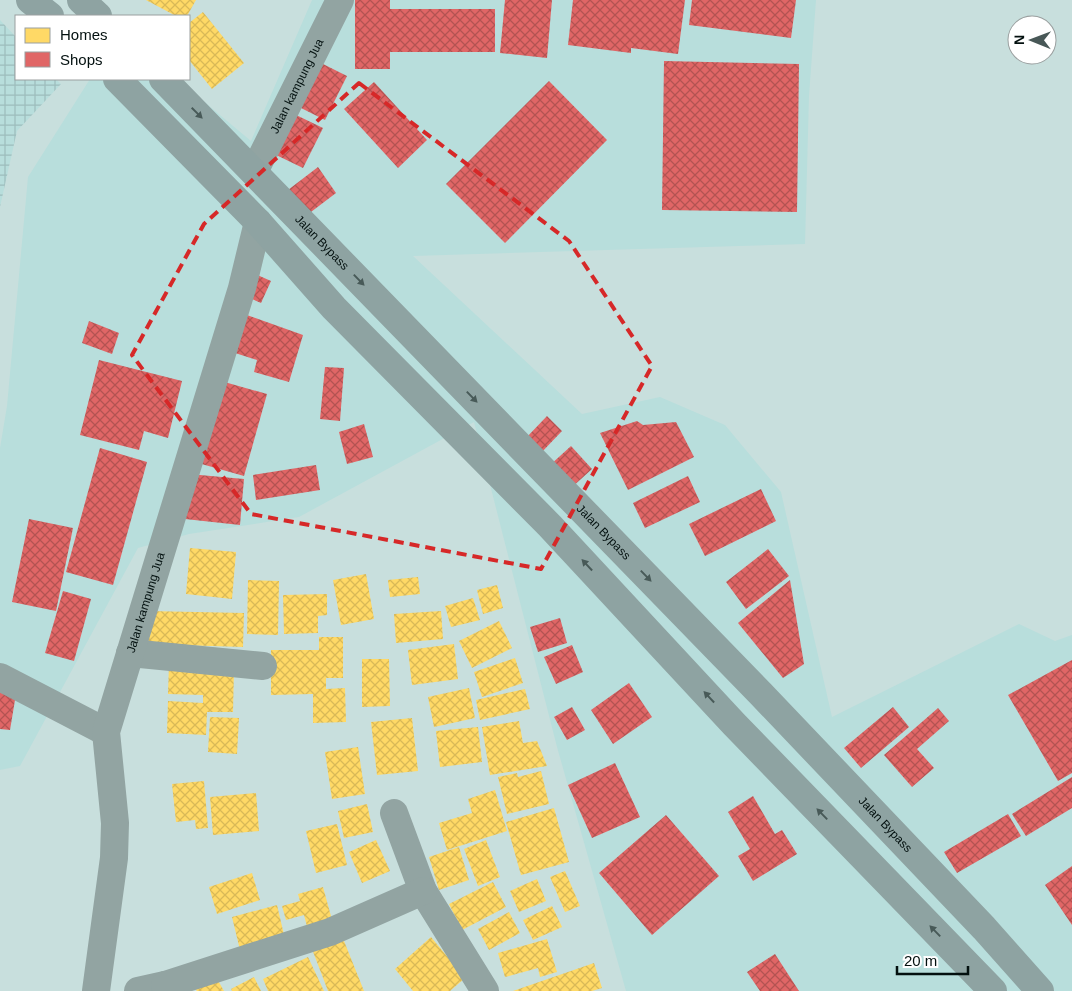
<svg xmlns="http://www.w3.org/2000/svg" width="1072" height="991" viewBox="0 0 1072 991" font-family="Arial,sans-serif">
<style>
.built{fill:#b8dedc}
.industrial{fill:url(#industrial-grid)}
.homes{fill:url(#homes-cross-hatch)}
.shops{fill:url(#shops-cross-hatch)}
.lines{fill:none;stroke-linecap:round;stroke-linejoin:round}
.minor{stroke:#92a4a2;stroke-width:28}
.tertiary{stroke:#92a4a2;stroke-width:28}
.trunk{stroke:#8ea3a2;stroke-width:28}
.oneway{fill:#485a58}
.marked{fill:none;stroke:#d62828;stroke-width:4;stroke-dasharray:10 6;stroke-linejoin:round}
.labels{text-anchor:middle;stroke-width:5;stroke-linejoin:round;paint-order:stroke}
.street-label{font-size:12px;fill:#03100f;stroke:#fff}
</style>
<defs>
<pattern id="industrial-grid" width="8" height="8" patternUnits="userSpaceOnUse" patternTransform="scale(1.25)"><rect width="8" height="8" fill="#b8dedc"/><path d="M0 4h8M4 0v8" fill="none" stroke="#9dbdbc"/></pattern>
<pattern id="homes-cross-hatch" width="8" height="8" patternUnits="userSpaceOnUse" patternTransform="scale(1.25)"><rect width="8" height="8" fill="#ffd966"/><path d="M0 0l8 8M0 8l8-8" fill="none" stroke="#d9b957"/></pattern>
<pattern id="shops-cross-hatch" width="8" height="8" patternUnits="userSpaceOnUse" patternTransform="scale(1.25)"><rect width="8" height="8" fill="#e06666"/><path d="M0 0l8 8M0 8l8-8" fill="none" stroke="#b35352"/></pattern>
</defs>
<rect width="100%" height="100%" fill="#c8dfdd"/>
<path class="built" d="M312 0H816L809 96 805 244 413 256 582 414 660 397 725 425 781 492 832 717 1019 624 1055 641 1072 635V991H626L557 747 474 422 299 517 189 534 138 548 20 766 0 770V448L7 406 28 177 90 79H177L251 141Z"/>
<path class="industrial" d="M0 20 16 37V79H56L61 84 17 131 0 207Z"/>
<path class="homes" d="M146 0H196L187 16H176Z
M203 12 244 63 212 89 189 60V23Z
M190 548 236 552 232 599 186 594Z
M366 574 374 619 341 625 333 580Z
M418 577 420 594 390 597 388 580Z
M248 580 279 581 278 635 247 634Z
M497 585 503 608 483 614 477 590Z
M327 594V615L318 616V633L284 634 283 595Z
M473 598 480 620 451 627 445 606Z
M148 611 244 613 243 647 147 644Z
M441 611 443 639 396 643 394 614Z
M499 621 512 648 472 668 459 641Z
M319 637H343V678H326V689L345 688 346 722 313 723V694L271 695V650H319Z
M454 644 458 679 412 685 408 650Z
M515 658 523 683 482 697 474 672Z
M362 659H389L390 706 362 707Z
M169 664 234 669 233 712H207L206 735 167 733 168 701 203 703V695L168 694Z
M469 688 475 718 434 727 428 697Z
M525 689 530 709 480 720 476 700Z
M210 717 239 718 237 754 208 752Z
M412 718 418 771 377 775 371 722Z
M519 721 523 743 537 741 547 766 490 775 482 727Z
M478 727 482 762 440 767 436 731Z
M358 747 365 794 332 799 325 752Z
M541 771 549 804 507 814 498 777 517 773 518 777Z
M204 781 208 828 196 829 195 820 176 822 172 784Z
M495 790 507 831 447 850 439 823 472 813 468 799Z
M256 793 259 831 213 835 210 797Z
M367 804 373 832 344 838 338 811Z
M554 808 569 862 521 875 506 822Z
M337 824 347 865 316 873 306 831Z
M376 840 390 871 362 883 349 852Z
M486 840 500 877 478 886 464 849Z
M459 847 469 880 439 890 429 857Z
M565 871 580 906 565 912 550 877Z
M252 873 260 900 217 914 209 887Z
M537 879 546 901 519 912 510 891Z
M493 882 506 907 462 930 449 904Z
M323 887 334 927 309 934 304 915 286 920 282 906 300 901 298 894Z
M277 905 285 939 240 950 232 917Z
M552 906 562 927 533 940 523 920Z
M509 912 520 933 489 950 478 929Z
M342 936 364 991H328L312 949Z
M431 937 465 978 450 991H413L395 969Z
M547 939 557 972 540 977 538 968 505 977 498 953Z
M308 957 324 991H268L263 979Z
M594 963 602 988 592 991H513Z
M216 977 224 991H197L195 989Z
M254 977 261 991H232L231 989Z"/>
<path class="shops" d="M355 0H390V9H495V52H390V69H355Z
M505 0H552L547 58 500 53Z
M573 0H685L678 54 631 48V53L568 45Z
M692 0H796L791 38 689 25Z
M664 61 799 64 797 212 662 210Z
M319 62 347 76 325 120 297 106Z
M549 81 607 140 505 243 446 184Z
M374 82 427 140 398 168 344 109Z
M292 113 323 128 303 168 272 153Z
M318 167 336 193 307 215 288 190Z
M253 273 271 281 261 303 243 295Z
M244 314 303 335 289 382 254 372 257 360 232 352Z
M89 321 119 333 112 354 82 343Z
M99 360 182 381 168 438 144 431 139 450 80 435Z
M325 367 344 368 340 421 320 419Z
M221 381 267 394 244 476 198 463Z
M547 416 562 431 540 454 525 439Z
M637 421 643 425 676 422 694 457 628 490 600 433Z
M364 424 373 457 347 464 339 432Z
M571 446 592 469 570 489 549 466Z
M100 448 147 462 113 585 66 572Z
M316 465 320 490 256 500 253 475Z
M189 474 244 479 240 525 185 519Z
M688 476 700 502 645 528 633 503Z
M761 489 776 521 705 556 689 524Z
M29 519 73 528 56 611 12 602Z
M768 549 789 576 746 609 726 582Z
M790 580 804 664 783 678 738 623Z
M63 591 91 599 74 661 45 653Z
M560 618 567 643 538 652 530 627Z
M572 645 583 672 556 684 544 657Z
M1072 660V773L1058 781 1008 695Z
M629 683 652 717 613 744 591 710Z
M0 685 17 688 10 730 0 729Z
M572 707 585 730 567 740 554 717Z
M893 707 909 727 861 768 844 748Z
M938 708 949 721 917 749 934 768 912 787 884 755Z
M615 763 640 817 592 838 568 785Z
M1072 777V808L1026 836 1012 814Z
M753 796 775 834 782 830 797 854 753 881 738 856 750 849 728 812Z
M1008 814 1021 836 957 873 944 852Z
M666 815 719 876 652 935 599 873Z
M1072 866V925L1045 885Z
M775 954 799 991H760L747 972Z"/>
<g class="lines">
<g class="minor">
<path d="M130 653 263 666"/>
<path d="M0 677 106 732"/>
<path d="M394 813 423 891 485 991"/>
<path id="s1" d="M96 991 114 858 115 823 106 732 242 288 258 222"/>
<path d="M138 991 165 985"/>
<path d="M174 991 165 985 330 932 423 891"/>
</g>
<path class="tertiary" id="s2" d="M254 172 340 0"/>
<g class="trunk">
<path d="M30 0 50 16"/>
<path d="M81 0 98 16"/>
<path d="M117 79 258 222 334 308 550 526 734 724 993 991"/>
<path id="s3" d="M163 79 761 694 984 928 1040 991"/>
</g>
</g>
<defs><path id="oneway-solid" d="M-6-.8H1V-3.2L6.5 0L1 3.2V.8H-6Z" transform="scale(1.25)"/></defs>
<g class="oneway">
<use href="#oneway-solid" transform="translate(197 113) rotate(45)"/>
<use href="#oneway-solid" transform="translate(359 280) rotate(46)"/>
<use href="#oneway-solid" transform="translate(472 397) rotate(46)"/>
<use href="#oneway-solid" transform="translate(587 565) rotate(-133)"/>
<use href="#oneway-solid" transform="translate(646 576) rotate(46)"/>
<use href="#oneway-solid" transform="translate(709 697) rotate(-133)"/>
<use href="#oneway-solid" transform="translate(822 814) rotate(-134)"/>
<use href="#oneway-solid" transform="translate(935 931) rotate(-134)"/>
</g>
<path class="marked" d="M359 83 569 241 652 366 541 569 251 514 132 355 204 224Z"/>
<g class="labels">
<g class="street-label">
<text dy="4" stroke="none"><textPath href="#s2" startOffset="96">Jalan kampung Jua</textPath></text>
<text dy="4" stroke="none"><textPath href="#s3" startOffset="228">Jalan Bypass</textPath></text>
<text dy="4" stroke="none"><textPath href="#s3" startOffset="632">Jalan Bypass</textPath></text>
<text dy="4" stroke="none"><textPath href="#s1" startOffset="396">Jalan kampung Jua</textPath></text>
<text dy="4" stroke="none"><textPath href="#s3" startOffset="1038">Jalan Bypass</textPath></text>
</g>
</g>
<rect x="15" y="15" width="175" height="65" fill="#ffffff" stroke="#9a9f9f"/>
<rect x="25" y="28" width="25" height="15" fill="#ffd966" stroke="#9a9f9f"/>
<text x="60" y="40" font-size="15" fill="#03100f">Homes</text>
<rect x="25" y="52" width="25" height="15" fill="#e06666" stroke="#9a9f9f"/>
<text x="60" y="65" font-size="15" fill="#03100f">Shops</text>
<g transform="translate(1032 40) rotate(271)"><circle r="24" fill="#ffffff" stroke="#9a9f9f"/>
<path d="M0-4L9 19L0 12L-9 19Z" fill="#485857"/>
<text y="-8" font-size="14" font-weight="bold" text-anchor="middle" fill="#03100f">N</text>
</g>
<path d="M897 966v8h71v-8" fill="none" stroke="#03100f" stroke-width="2.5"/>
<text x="904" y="966" font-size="15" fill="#03100f" stroke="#ffffff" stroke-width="4" paint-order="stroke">20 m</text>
</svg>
